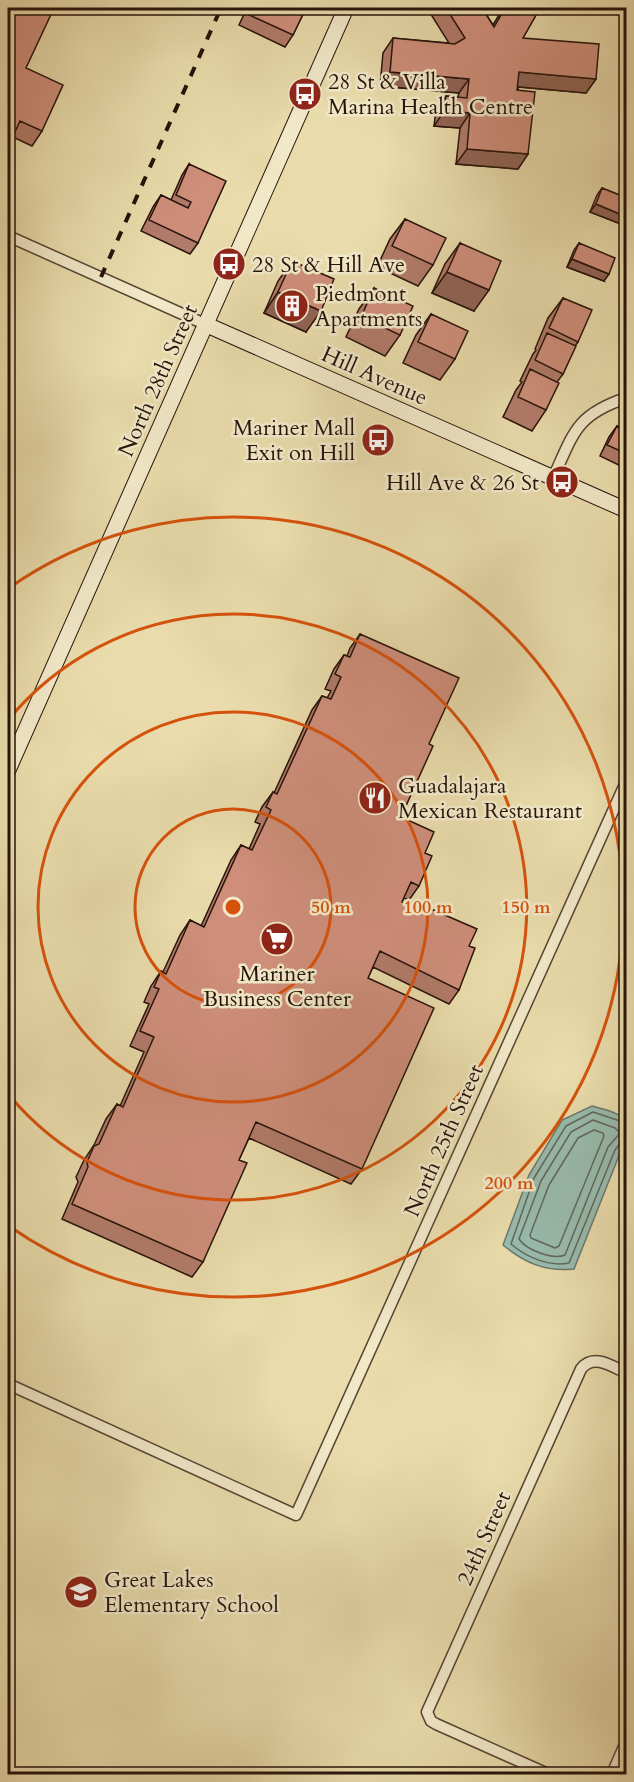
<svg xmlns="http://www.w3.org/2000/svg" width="634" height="1782" viewBox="0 0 634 1782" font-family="Cardo,serif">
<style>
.water{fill:#98bbae;stroke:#6b786d;stroke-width:1.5}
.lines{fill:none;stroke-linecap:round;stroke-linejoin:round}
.shore{stroke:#60675c;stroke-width:1.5}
.street-casing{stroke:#584533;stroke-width:13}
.secondary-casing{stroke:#27130b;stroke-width:17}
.street{stroke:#f1e8c8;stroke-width:10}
.secondary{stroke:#f1e8c8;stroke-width:15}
.rail{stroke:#27130b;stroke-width:4;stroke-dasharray:10 10;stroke-linecap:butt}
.wall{fill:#b17a69;stroke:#27130b;stroke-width:1.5}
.shaded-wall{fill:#906355;stroke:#27130b;stroke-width:1.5}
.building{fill:#ce8e7a;stroke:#27130b;stroke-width:1.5}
.ring{fill:none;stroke:#d5520c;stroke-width:3}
.labels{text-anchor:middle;stroke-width:5;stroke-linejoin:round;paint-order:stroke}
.poi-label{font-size:22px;fill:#27130b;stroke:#f1e8c8;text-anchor:start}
.street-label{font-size:22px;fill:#27130b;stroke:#f1e8c8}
.centre{fill:#d5520c;stroke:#f1e8c8;stroke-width:3}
.ring-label{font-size:18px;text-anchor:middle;font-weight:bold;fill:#d5520c;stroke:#f1e8c8;stroke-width:5;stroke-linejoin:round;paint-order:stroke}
</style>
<rect width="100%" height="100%" fill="#e9dbab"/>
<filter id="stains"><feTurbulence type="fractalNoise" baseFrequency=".00333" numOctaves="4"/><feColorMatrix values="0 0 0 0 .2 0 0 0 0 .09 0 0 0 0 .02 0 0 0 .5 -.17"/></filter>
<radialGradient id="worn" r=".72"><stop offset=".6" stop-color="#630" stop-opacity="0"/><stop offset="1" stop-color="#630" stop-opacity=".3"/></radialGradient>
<path class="water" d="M592 1106C608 1111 626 1111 626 1131 626 1140 626 1145 620 1153L574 1269C545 1272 525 1263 503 1245L529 1175 562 1120Z"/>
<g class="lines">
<path class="shore" d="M593 1120 615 1128 620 1133 608 1147 565 1255C553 1260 526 1250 519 1239L541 1181 571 1132Z
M626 1123 593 1112 566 1126 534 1178 511 1244C526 1257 549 1267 569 1263L615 1150 621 1142 626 1141
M594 1130 603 1133 604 1136 559 1246 555 1248 531 1238 530 1235 549 1185 578 1138Z"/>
<defs>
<path id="street" d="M8 236 207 325
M553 478C574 432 576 415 626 398
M8 1384 296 1515 626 782
M548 1774 436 1724 431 1721 427 1712 581 1369C593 1353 612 1366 626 1373
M612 1774 626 1742"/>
<path id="secondary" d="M207 325 626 510
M8 770 346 8"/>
</defs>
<use href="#street" class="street-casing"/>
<use href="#secondary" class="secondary-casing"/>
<use href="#street" class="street"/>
<use href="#secondary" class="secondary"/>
<path class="rail" d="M101 277 221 8"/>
</g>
<path class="wall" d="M8 8 26 68 42 131 32 146 13 137 8 147Z
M247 8H306L293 35 285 47 239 25Z
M427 8H482L493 25 503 8H540L523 38 596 79 586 93 518 87 528 154 518 169 456 164 460 128 434 126 436 110 446 96 458 97 459 93 380 86 383 53 393 38 449 43Z
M189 164 198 243 190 254 141 231 153 207 161 195 171 200 182 175Z
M602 188 627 198 626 226 590 212 597 195Z
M405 219 433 265 418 286 377 267 390 239Z
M460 243 474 311 432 293 445 264Z
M579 243 604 281 567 267 574 250Z
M292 261 306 332 264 313 278 281Z
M374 288 400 335 385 356 346 337 359 309Z
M563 298 578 342 575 346 563 374 557 382 546 410 532 431 503 417 516 390 522 382 520 381 533 354 536 350 535 349 548 318Z
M431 314 455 359 440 380 403 363 416 335Z
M617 426 627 431V469L600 456 609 437Z
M360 634 429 744 401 817 425 853 419 886 409 900 404 898 402 902 427 914 431 909 469 946 459 990 449 1004 373 967 368 978 362 1169 351 1184 249 1138 239 1160 203 1262 192 1277 62 1219 78 1182 76 1177 84 1160 94 1145 106 1119 117 1104 120 1106 144 1052 130 1046 149 1004 144 1002 151 986 161 971 163 972 180 935 190 920 201 926 231 860 241 845 249 849 260 824 255 822 262 807 273 792 274 793 312 710 322 696 327 698 331 691 325 689 334 669 344 655 347 656 350 648Z"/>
<path class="shaded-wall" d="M390 72 469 79 459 93 380 86Z
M519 72 596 79 586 93 509 86Z
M444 111 470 113 460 128 434 126Z
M467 149 528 154 518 169 456 164Z
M596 204 627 217V225L626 226 590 212Z
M572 259 609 274 604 281 567 267Z
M447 272 489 290 474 311 432 293Z
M278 292 321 311 306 332 264 313Z"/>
<path class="building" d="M8 8H54L26 68 63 85 42 131 20 121 10 143 8 142Z
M250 8H306L293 35 247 14Z
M446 8H482L494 27 505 8H540L523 38 599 44 596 79 519 72 517 90 535 92 528 154 467 149 470 113 444 111 446 96 467 98 469 79 390 72 393 38 455 44 465 38Z
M189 164 226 181 198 243 149 220 161 195 188 208 191 202 176 195Z
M602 188 627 198V217L596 204Z
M405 219 446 238 433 265 392 246Z
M460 243 501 261 489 290 447 272Z
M579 243 615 258 609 274 572 259Z
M292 261 334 279 321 311 278 292Z
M374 288 413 306 400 335 361 317Z
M563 298 592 310 578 342 549 328Z
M431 314 468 331 455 359 418 342Z
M547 333 576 346 563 374 535 360Z
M530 369 559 383 546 410 518 397Z
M617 426 627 431V454L607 445Z
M360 634 459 678 429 744 433 746 401 817 434 832 425 853 432 856 419 886 411 882 402 902 428 914 431 909 477 929 469 946 475 948 459 990 380 951 368 978 434 1008 362 1169 256 1122 239 1160 247 1163 203 1262 72 1204 88 1167 87 1162 94 1146 99 1144 117 1104 123 1107 154 1037 140 1031 159 989 154 987 161 971 166 974 190 920 204 927 241 845 252 850 271 810 266 807 273 792 277 794 322 696 331 699 341 677 335 674 344 655 350 657Z"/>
<g class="ring">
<circle cx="233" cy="907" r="98"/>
<circle cx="233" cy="907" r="195"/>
<path d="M9 719A293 293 0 1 1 9 1095"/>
<path d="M9 588A390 390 0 1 1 9 1226"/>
</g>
<defs>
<symbol id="bus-disc" viewBox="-11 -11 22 22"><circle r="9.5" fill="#8f2418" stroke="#f1e8c8"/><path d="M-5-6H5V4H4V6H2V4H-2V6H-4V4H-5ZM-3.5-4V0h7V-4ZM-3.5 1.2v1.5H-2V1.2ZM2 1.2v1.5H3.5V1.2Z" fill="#fff"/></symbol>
<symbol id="building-disc" viewBox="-11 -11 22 22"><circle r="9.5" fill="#8f2418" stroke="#f1e8c8"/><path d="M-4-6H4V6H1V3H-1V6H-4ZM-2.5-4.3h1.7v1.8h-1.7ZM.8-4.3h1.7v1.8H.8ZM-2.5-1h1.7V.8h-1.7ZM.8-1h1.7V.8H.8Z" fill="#fff"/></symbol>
<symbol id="restaurant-disc" viewBox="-11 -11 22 22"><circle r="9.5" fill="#8f2418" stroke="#f1e8c8"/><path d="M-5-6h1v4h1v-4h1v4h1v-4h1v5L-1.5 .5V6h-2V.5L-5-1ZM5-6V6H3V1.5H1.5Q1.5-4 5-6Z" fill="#fff"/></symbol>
<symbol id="supermarket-disc" viewBox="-11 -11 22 22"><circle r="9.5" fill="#8f2418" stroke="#f1e8c8"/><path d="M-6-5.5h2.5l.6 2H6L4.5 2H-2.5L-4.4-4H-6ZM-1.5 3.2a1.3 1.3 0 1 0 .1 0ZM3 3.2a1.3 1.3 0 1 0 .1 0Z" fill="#fff"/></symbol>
<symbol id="school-disc" viewBox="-11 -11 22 22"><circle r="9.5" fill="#8f2418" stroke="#f1e8c8"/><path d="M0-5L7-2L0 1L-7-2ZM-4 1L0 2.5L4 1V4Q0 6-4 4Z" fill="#fff"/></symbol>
</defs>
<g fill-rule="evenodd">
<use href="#bus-disc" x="286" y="75" width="38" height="38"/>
<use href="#bus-disc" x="210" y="245" width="38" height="38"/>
<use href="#building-disc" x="273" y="287" width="38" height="38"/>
<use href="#bus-disc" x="359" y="421" width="38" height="38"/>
<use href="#bus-disc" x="543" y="463" width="38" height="38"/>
<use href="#restaurant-disc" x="356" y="779" width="38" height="38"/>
<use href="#supermarket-disc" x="258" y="920" width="38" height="38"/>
<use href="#school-disc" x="62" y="1573" width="38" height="38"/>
</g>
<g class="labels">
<g class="poi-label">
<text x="328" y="89">28 St &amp; Villa<tspan x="328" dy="25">Marina Health Centre</tspan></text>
<text x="252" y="272">28 St &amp; Hill Ave</text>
<text x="315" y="301">Piedmont<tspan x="315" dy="25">Apartments</tspan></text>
<text x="355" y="435" text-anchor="end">Mariner Mall<tspan x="355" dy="25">Exit on Hill</tspan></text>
<text x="539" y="490" text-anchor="end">Hill Ave &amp; 26 St</text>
<text x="398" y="793">Guadalajara<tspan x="398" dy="25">Mexican Restaurant</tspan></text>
<text x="277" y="981" text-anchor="middle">Mariner<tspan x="277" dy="25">Business Center</tspan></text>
<text x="104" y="1587">Great Lakes<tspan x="104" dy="25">Elementary School</tspan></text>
</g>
<g class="street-label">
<text transform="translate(375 375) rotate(24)" y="8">Hill Avenue</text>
<text transform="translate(157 380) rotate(-66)" y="8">North 28th Street</text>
<text transform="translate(443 1140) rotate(-66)" y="8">North 25th Street</text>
<text transform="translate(483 1538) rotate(-66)" y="8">24th Street</text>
</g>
</g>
<circle cx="233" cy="907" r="9" class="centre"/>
<g class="ring-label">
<text x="331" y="913">50 m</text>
<text x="428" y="913">100 m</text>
<text x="526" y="913">150 m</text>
<text x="509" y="1189">200 m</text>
</g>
<rect width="634" height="1782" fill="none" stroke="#e9dbab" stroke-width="30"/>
<rect x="9" y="9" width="616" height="1764" fill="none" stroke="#27130b" stroke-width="3"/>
<rect x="15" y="15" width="604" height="1752" fill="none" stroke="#27130b" stroke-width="1.5"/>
<rect width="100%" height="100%" filter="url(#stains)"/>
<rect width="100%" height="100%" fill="url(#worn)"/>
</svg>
